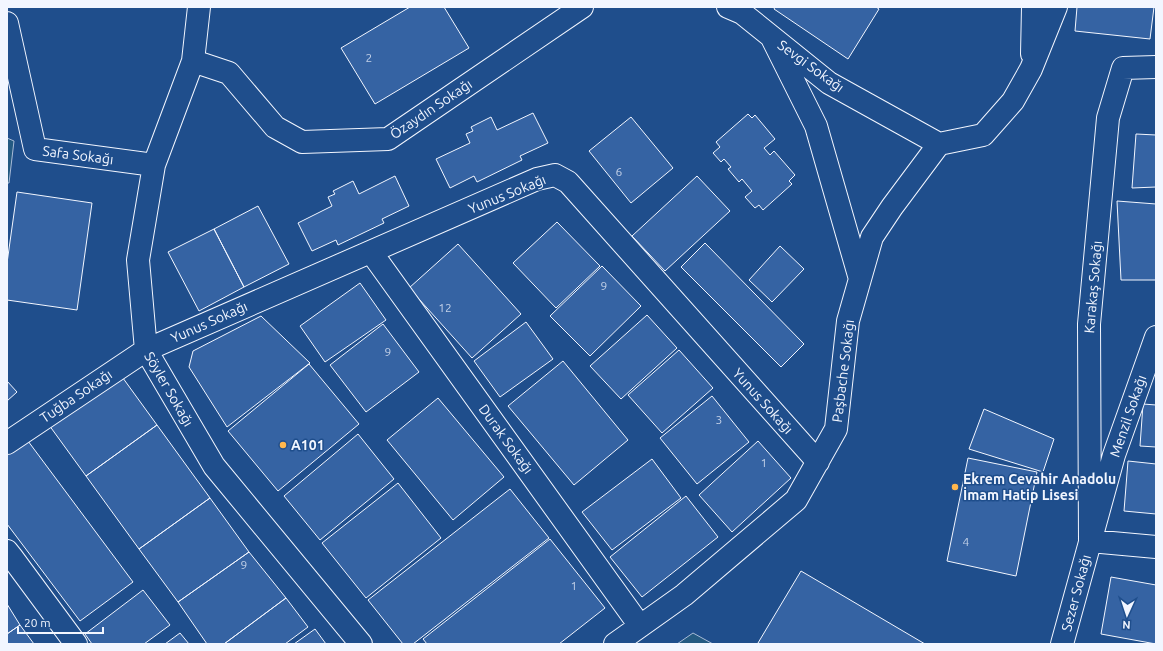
<svg xmlns="http://www.w3.org/2000/svg" width="1163" height="651" viewBox="0 0 1163 651" font-family="Ubuntu,sans-serif">
<style>
.green{fill:#245a82;stroke:#a8bbd7}
.building{fill:#3563a3;stroke:#f2f6ff}
.lines{fill:none;stroke-linecap:round;stroke-linejoin:round}
.minor-casing{stroke:#f2f6ff;stroke-width:24}
.minor{stroke:#1f4e8c;stroke-width:22}
.poi-dot{fill:#ffb74d;stroke:#1f4e8c;stroke-width:1.5}
.labels{text-anchor:middle;stroke-width:3;stroke-linejoin:round;paint-order:stroke}
.number-label{font-size:12px;fill:#c3d1e8}
.street-label{font-size:14px;fill:#f2f6ff;stroke:#1f4e8c}
.poi-label{font-size:14px;font-weight:bold;fill:#f2f6ff;stroke:#1f4e8c;text-anchor:start}
</style>
<rect width="100%" height="100%" fill="#1f4e8c"/>
<path class="green" d="M7 138 14 141 9 183H7Z
M693 633 713 644H677Z"/>
<path class="building" d="M410 7H444L469 48 375 104 341 48Z
M775 7H876L879 9 848 59 774 9Z
M1077 7H1154L1150 39 1075 31Z
M533 113 548 143 520 156 522 160 477 182 474 176 450 188 436 159 470 143 466 134 473 131 471 127 491 117 497 130Z
M748 114 752 118 755 115 775 139 764 148 770 155 774 151 795 175 789 181 792 184 763 210 759 205 755 208 745 197 752 191 742 179 739 182 728 169 731 167 724 159 721 162 713 153 720 147 716 142Z
M631 117 673 168 631 203 589 151Z
M1136 134 1156 135V187L1132 188Z
M395 176 409 206 382 219 384 223 338 245 336 240 312 251 298 223 332 206 328 197 335 194 333 191 353 181 359 194Z
M697 176 730 211 665 271 632 236Z
M17 192 92 203 77 310 7 300V263Z
M1117 201 1156 204V280H1121Z
M258 206 289 264 244 287 214 229Z
M557 222 600 266 556 308 513 263Z
M214 229 244 287 199 311 168 252Z
M705 243 804 344 781 367 681 267Z
M458 244 521 314 472 358 409 288Z
M780 246 804 269 772 302 749 280Z
M602 266 641 306 590 356 550 316Z
M360 283 386 320 325 362 300 326Z
M647 315 677 348 621 399 590 366Z
M261 316 310 363 227 427 189 367 193 351Z
M526 322 553 359 500 397 474 361Z
M383 324 419 372 366 412 330 365Z
M679 350 713 388 662 433 628 395Z
M563 361 628 440 574 485 508 406Z
M309 364 359 424 278 491 228 431Z
M120 374 157 425 86 476 49 425Z
M7 381 17 392 7 401Z
M712 396 749 442 697 484 660 438Z
M438 398 504 477 453 520 387 440Z
M1143 404 1156 405V447L1140 446Z
M984 409 1054 439 1043 472 969 449Z
M157 425 210 498 139 549 86 476Z
M358 434 394 479 320 540 284 496Z
M25 437 133 582 80 621 7 524V450Z
M758 441 791 478 732 532 699 495Z
M968 458 1037 472 1016 576 947 561Z
M652 459 681 498 612 550 582 512Z
M1128 461 1156 464V514L1124 511Z
M398 483 441 538 366 598 322 543Z
M510 489 549 538 413 644H403L368 600Z
M686 496 718 537 642 597 610 557Z
M210 498 249 552 178 602 139 549Z
M550 539 605 608 559 644H427L423 639Z
M249 552 286 598 224 644H207L178 602Z
M801 571 925 644H760L758 643Z
M1111 577 1156 585V644L1101 634Z
M143 590 170 625 144 644H92L85 634Z
M286 598 308 627 285 644H224Z
M7 604 20 625 7 634Z
M20 625 34 644H7V634Z
M315 629 326 644H294Z
M180 633 189 644H165Z"/>
<g class="lines">
<defs>
<path id="minor" d="M199 7 193 61 154 165 138 260 146 350 214 466 361 644
M728 7 742 13 829 83 939 144
M7 23 35 149 154 165
M772 38 816 126 860 279
M1032 54 1033 7
M193 61 229 73 275 127 302 142 388 139 582 7
M939 144 983 135 1013 101 1031 69 1056 7
M371 252 640 626
M7 443 146 350 537 179 555 175 568 182 818 462
M1090 541 1089 324 1108 118 1123 68 1156 67
M1090 541 1156 547
M7 551 11 556 76 644
M615 644 684 595 796 500 836 429 848 321 872 237 892 207 939 144
M1062 644 1114 455 1156 337"/>
</defs>
<use href="#minor" class="minor-casing"/>
<use href="#minor" class="minor"/>
</g>
<g class="poi-dot">
<circle cx="283" cy="445" r="4"/>
<circle cx="955" cy="487" r="4"/>
</g>
<g class="labels">
<g class="number-label">
<text x="369" y="62">2</text>
<text x="619" y="176">6</text>
<text x="604" y="290">9</text>
<text x="445" y="312">12</text>
<text x="388" y="356">9</text>
<text x="719" y="424">3</text>
<text x="764" y="467">1</text>
<text x="966" y="546">4</text>
<text x="244" y="569">9</text>
<text x="574" y="590">1</text>
</g>
<g class="street-label">
<text transform="translate(811 66) rotate(36)" y="5">Sevgi Sokağı</text>
<text transform="translate(431 109) rotate(-34)" y="5">Özaydın Sokağı</text>
<text transform="translate(78 155) rotate(7)" y="5">Safa Sokağı</text>
<text transform="translate(507 194) rotate(-22)" y="5">Yunus Sokağı</text>
<text transform="translate(1093 287) rotate(-85)" y="5">Karakaş Sokağı</text>
<text transform="translate(209 322) rotate(-24)" y="5">Yunus Sokağı</text>
<text transform="translate(843 371) rotate(-83)" y="5">Paşbache Sokağı</text>
<text transform="translate(169 389) rotate(60)" y="5">Söyler Sokağı</text>
<text transform="translate(76 396) rotate(-34)" y="5">Tuğba Sokağı</text>
<text transform="translate(763 401) rotate(48)" y="5">Yunus Sokağı</text>
<text transform="translate(1128 416) rotate(-71)" y="5">Menzil Sokağı</text>
<text transform="translate(506 439) rotate(54)" y="5">Durak Sokağı</text>
<text transform="translate(1076 593) rotate(-75)" y="5">Sezer Sokağı</text>
</g>
<g class="poi-label">
<text x="291" y="450">A101</text>
<text x="963" y="484">Ekrem Cevahir Anadolu<tspan x="963" dy="16">İmam Hatip Lisesi</tspan></text>
</g>
</g>
<rect width="1163" height="651" fill="none" stroke="#f2f6ff" stroke-width="16"/>
<g transform="translate(1127 615) rotate(183)" stroke="#1f4e8c" stroke-width="3" paint-order="stroke">
<path d="M0-3L7 15L0 10L-7 15Z" fill="#f2f6ff"/>
<text y="-6" font-size="11" font-weight="bold" text-anchor="middle" fill="#f2f6ff">N</text>
</g>
<path d="M18 627v6h85v-6" fill="none" stroke="#f2f6ff" stroke-width="2"/>
<text x="24" y="627" font-size="12" fill="#f2f6ff" stroke="#1f4e8c" stroke-width="3" paint-order="stroke">20 m</text>
</svg>
